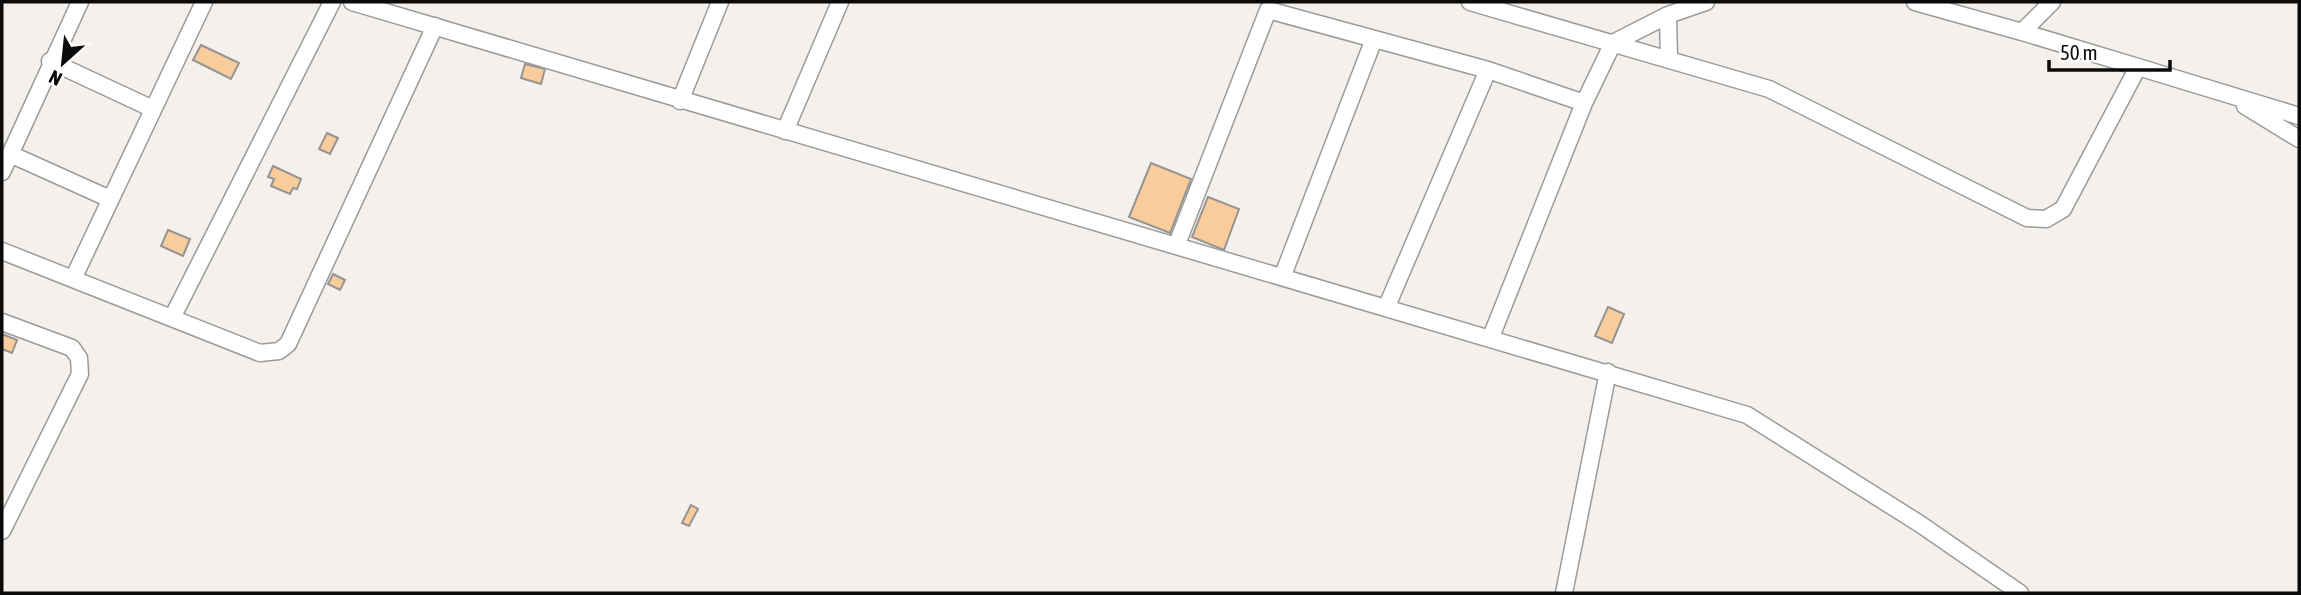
<svg xmlns="http://www.w3.org/2000/svg" width="2301" height="595" viewBox="0 0 2301 595" font-family="'Asap Condensed',sans-serif">
<style>
.building{fill:#f8cd9b;stroke:#969491;stroke-width:2}
.lines{fill:none;stroke-linecap:round;stroke-linejoin:round}
.minor-casing{stroke:#9d9b98;stroke-width:19}
.minor{stroke:#fff;stroke-width:16}
</style>
<rect width="100%" height="100%" fill="#f3f0ed"/>
<path class="building" d="M201 45 239 63 231 79 193 60Z
M525 64 545 69 541 84 521 78Z
M327 133 338 138 330 154 319 149Z
M1151 163 1191 179 1170 233 1129 217Z
M273 166 301 179 297 189 293 188 290 194 271 186 274 179 268 177Z
M1208 197 1239 209 1224 250 1192 237Z
M168 230 190 239 183 256 161 246Z
M333 274 345 280 340 290 328 284Z
M1608 307 1624 314 1612 343 1595 336Z
M2 334 17 340 12 353 2 349Z
M691 505 698 509 689 526 682 523Z"/>
<g class="lines">
<defs>
<path id="minor" d="M352 2 1747 415 1920 524 2020 593
M1470 2 1769 89 2027 218 2046 219 2063 209 2138 67 2022 32
M1915 2 2022 32 2052 2
M1668 15 1669 58
M50 61 153 109
M2138 67 2299 116
M680 101 720 2
M1584 103 1613 43 1668 15 1706 2
M2245 106 2299 139
M785 131 840 2
M10 154 110 199
M2 172 80 2
M1177 244 1268 10 1488 70 1584 103 1491 337
M2 251 260 353 279 351 288 344 435 26
M1283 275 1374 39
M73 279 204 2
M1387 306 1488 70
M172 318 332 2
M2 322 72 348 79 358 80 374 2 531
M1564 593 1608 372"/>
</defs>
<use href="#minor" class="minor-casing"/>
<use href="#minor" class="minor"/>
</g>
<rect width="2301" height="595" fill="none" stroke="#0c0b0a" stroke-width="7"/>
<g transform="translate(63 63) rotate(207)" stroke="#fffefd" stroke-width="5" paint-order="stroke">
<path d="M0-5L12 26L0 18L-12 26Z" fill="#0c0b0a"/>
<text y="-10" font-size="19" font-weight="bold" text-anchor="middle" fill="#0c0b0a">N</text>
</g>
<path d="M2049 60v10h121v-10" fill="none" stroke="#0c0b0a" stroke-width="3.5"/>
<text x="2060" y="60" font-size="21" fill="#0c0b0a" stroke="#fffefd" stroke-width="5" paint-order="stroke">50 m</text>
</svg>
